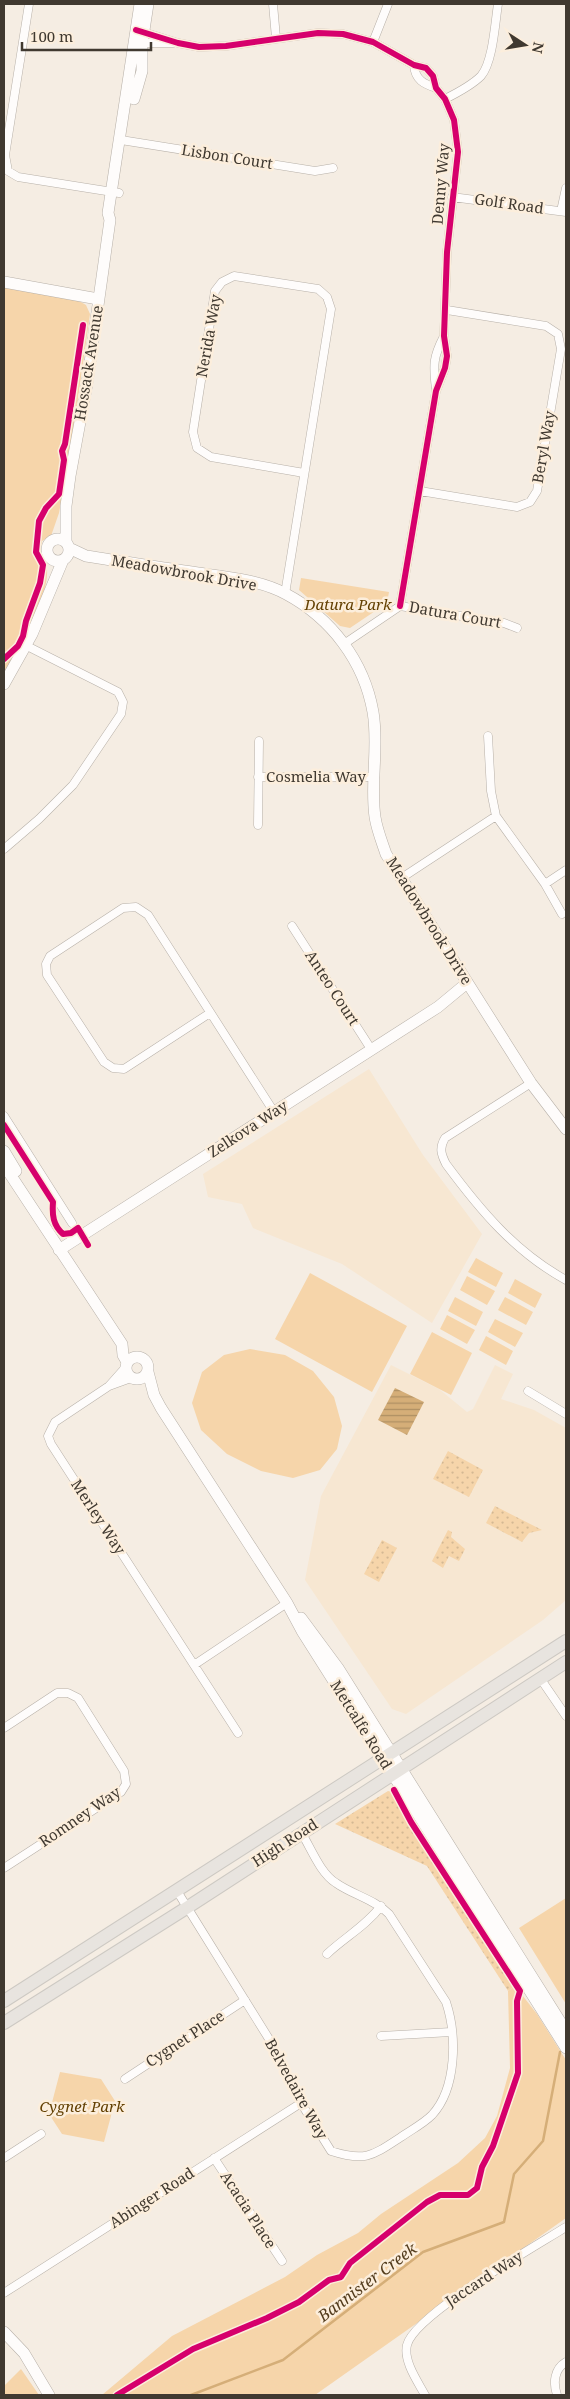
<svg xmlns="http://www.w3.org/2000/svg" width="570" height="2399" viewBox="0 0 570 2399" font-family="'Noto Serif',serif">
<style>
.built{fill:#f7e7d2}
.grass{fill:url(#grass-dots)}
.park{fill:#f6d5aa}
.water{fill:url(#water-rules)}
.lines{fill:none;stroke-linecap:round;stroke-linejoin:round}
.stream{stroke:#d5ae78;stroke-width:2.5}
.street-casing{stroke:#b7b0a8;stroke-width:9}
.secondary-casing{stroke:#b7b0a8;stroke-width:12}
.primary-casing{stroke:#cdc9c3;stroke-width:14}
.street{stroke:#fefcfb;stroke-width:8}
.secondary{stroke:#fefcfb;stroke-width:11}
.primary{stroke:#e8e4df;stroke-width:12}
.cycleway-casing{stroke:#fceedc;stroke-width:9}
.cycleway{stroke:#d6006c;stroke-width:6}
.labels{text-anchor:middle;stroke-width:5;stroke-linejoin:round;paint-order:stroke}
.street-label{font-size:15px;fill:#403930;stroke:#fceedc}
.park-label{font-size:15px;font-style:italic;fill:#634003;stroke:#fceedc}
.water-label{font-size:16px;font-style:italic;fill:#533c1d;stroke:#fceedc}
</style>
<defs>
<pattern id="grass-dots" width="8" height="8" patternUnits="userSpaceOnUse" patternTransform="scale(1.25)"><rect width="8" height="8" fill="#f6d5aa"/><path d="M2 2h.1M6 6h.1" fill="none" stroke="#d4b893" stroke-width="1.8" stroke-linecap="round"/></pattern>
<pattern id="water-rules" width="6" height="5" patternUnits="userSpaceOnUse" patternTransform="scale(1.25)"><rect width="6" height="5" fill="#d5ae78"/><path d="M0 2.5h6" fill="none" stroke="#ae8f63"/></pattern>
</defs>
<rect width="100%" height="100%" fill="#f5ede3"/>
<path class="built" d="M369 1069 423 1155 482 1234 432 1323 342 1264 253 1228 242 1204 208 1197 203 1174Z
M391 1365 439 1389 467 1412 473 1409 495 1365 513 1374 501 1399 534 1410 566 1428V1600L543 1620 406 1714 392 1709 305 1580 321 1496Z"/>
<path class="grass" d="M448 1451 483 1470 469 1497 433 1479Z
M495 1506 542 1530 529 1533 522 1542 486 1523Z
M448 1530 452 1532 451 1537 465 1549 459 1561 449 1556 443 1568 432 1561Z
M382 1540 397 1548 379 1582 364 1574Z
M388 1791 393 1792 410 1823 515 1986 508 1991 427 1866 335 1824Z"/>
<path class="park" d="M4 287 79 301 86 305 90 314 71 448 59 513 51 536 42 541 40 553C42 556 45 559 46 563 54 591 18 648 4 673Z
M301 578 389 592 387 603 350 628 340 626 299 590Z
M476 1258 503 1273 496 1287 468 1272Z
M310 1273 407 1326 372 1392 275 1339Z
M467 1276 495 1291 487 1305 460 1290Z
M515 1279 542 1294 535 1308 508 1293Z
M455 1297 483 1312 476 1326 448 1311Z
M505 1297 533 1312 526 1325 498 1310Z
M447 1315 475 1330 467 1344 440 1329Z
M495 1319 523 1333 515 1347 488 1332Z
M432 1332 472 1353 451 1395 410 1374Z
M486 1336 513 1351 506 1365 479 1350Z
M250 1349 285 1355 313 1371 334 1397 342 1426 337 1449 320 1470 293 1478 261 1471 227 1454 201 1430 192 1403 202 1372 224 1355Z
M566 1898V2004L519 1928Z
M515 1986 537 2014 566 2060V2218L315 2395H102L172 2336 285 2277 317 2255 358 2233 381 2214 458 2163 485 2138 497 2116 510 2068 508 1991Z
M60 2072 101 2079 115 2101 104 2142 62 2134 49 2114Z
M21 2369 39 2395H4V2386Z"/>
<path class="water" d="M395 1388 424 1402 407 1435 378 1420Z"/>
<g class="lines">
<path class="stream" d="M191 2395 283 2360 423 2252 504 2222 514 2174 543 2141 560 2052"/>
<defs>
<path id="street" d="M29 4 5 155 8 171 18 177 119 193
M273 4 276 38
M140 31 178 43 199 47 226 46 318 33 343 34 373 42 414 65 426 68 433 76 436 88 445 99 454 120 458 152 447 252 444 336 447 356 445 368 436 391 400 606
M373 42 388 4
M137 43H173
M414 65C415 80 424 84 436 88
M445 99C457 93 471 86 481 76 493 62 495 23 498 4
M121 140 315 171 333 168
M452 197 566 212
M561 211 566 188
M436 389C433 365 433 357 444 336
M420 491 517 507 530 502 537 491 561 349 558 334 546 326 447 310
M285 594 331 309 327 297 318 289 234 276 222 282 215 291 193 432 197 448 211 457 304 473
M344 644 400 606 504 623 517 628
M488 736 491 791 496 816 545 884 562 914
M258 777H375
M258 825 259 741
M4 849 39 819 73 785 121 714 123 702 118 692 27 646
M400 879 496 816
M545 884 566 870
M292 926 371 1049
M210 1013 124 1069 113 1068 104 1062 47 975 46 964 50 956 123 908 136 907 148 915 274 1112
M531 1083 445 1138C439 1148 441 1154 446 1164 480 1210 515 1252 566 1280
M4 1116 72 1223
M125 1368 109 1386 55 1422 48 1436 51 1444 238 1733
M109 1386 131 1378
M528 1391 566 1414
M194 1665 287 1603
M540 1678 566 1716
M4 1728 57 1693H68L78 1698 124 1771 126 1784 121 1792 4 1868
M177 1891 269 2039 301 2103 331 2151C365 2162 372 2156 401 2137 411 2130 423 2124 432 2115 457 2088 457 2035 446 2002L389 1914C374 1899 353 1895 336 1883 320 1873 311 1848 301 1832
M327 1954C345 1937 366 1926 381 1906
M381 2036 451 2032
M125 2079 245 2000
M4 2158 41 2134
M214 2158 282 2261
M4 2293 301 2103
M425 2395C418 2382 403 2361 407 2345 414 2315 536 2246 566 2227
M557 2395C553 2383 554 2369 566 2362"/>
<path id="secondary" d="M134 99 142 71V43L148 4
M4 282 98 299
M47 550a11 11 0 1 1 22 0a11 11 0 1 1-22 0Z
M66 542V506L70 476 87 384 110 220 108 213 140 4
M69 548 86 556C123 562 160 567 198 573 227 577 260 580 286 594 331 618 364 661 373 712 379 746 370 783 375 817 377 830 382 842 386 854L531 1083 566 1129
M4 684 32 634 63 560
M4 1151 16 1171
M4 1165 122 1344 123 1355 127 1362
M59 1250 438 1007 467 983
M126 1368a11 11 0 1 1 22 0a11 11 0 1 1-22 0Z
M148 1372 154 1395 161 1408 287 1603 302 1631 566 2048
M301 1618 338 1668 566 2031
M4 2332 24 2353 49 2395"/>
<path id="primary" d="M4 2001 566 1641
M4 2023 188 1907 566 1662"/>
</defs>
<use href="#street" class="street-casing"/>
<use href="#secondary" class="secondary-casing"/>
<use href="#primary" class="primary-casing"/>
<use href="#street" class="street"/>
<use href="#secondary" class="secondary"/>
<use href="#primary" class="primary"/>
<defs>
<path id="cycleway" d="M136 30 178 43 199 47 226 46 318 33 343 34 373 42 414 65 426 68 433 76 436 88 445 99 454 120 458 152 447 252 444 336 447 356 445 368 436 391 400 606
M4 659 18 646 23 636 26 621 40 583 43 565 36 552 39 521 46 508 59 494 64 460 62 451 65 444 83 325
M4 1125 53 1202C52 1215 53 1225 63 1234L71 1233 78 1228 88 1245
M117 2395 193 2349 267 2318 299 2302 329 2280 341 2277 350 2263 427 2202 440 2195H468L477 2188 482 2167 493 2146 518 2073 517 2001 520 1991 411 1822 394 1790"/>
</defs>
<use href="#cycleway" class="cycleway-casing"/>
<use href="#cycleway" class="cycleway"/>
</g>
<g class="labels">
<g class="street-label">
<text transform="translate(227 157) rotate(9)" y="5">Lisbon Court</text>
<text transform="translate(441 184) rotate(-85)" y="5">Denny Way</text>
<text transform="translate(509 204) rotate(8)" y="5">Golf Road</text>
<text transform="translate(209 336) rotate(-80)" y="5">Nerida Way</text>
<text transform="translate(89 363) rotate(-81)" y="5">Hossack Avenue</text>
<text transform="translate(544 447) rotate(-80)" y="5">Beryl Way</text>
<text transform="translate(184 573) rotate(10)" y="5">Meadowbrook Drive</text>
<text transform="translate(455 615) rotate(10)" y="5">Datura Court</text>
<text x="316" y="782">Cosmelia Way</text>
<text transform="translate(429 921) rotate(58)" y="5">Meadowbrook Drive</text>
<text transform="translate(332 988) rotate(57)" y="5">Anteo Court</text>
<text transform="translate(248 1129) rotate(-33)" y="5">Zelkova Way</text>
<text transform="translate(98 1517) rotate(57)" y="5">Merley Way</text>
<text transform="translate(361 1725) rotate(58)" y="5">Metcalfe Road</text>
<text transform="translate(80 1817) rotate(-34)" y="5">Romney Way</text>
<text transform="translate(285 1843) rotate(-33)" y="5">High Road</text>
<text transform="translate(185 2039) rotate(-33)" y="5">Cygnet Place</text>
<text transform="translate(296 2089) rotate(61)" y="5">Belvedaire Way</text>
<text transform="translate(152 2198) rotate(-33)" y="5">Abinger Road</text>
<text transform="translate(248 2210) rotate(57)" y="5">Acacia Place</text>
<text transform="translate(484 2279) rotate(-33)" y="5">Jaccard Way</text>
</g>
<g class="park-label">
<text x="348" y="610">Datura Park</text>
<text x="82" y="2112">Cygnet Park</text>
</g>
<g class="water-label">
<text transform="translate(367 2282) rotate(-37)" y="6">Bannister Creek</text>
</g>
</g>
<rect width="570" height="2399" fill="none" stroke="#403930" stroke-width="10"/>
<g transform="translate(525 45) rotate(102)" stroke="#fceedc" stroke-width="4" paint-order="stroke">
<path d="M0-4L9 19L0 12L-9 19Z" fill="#403930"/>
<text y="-8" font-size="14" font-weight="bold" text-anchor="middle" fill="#403930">N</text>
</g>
<path d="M22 42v8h129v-8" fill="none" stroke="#403930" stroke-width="2.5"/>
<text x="30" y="42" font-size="15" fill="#403930" stroke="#fceedc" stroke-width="4" paint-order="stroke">100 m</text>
</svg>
